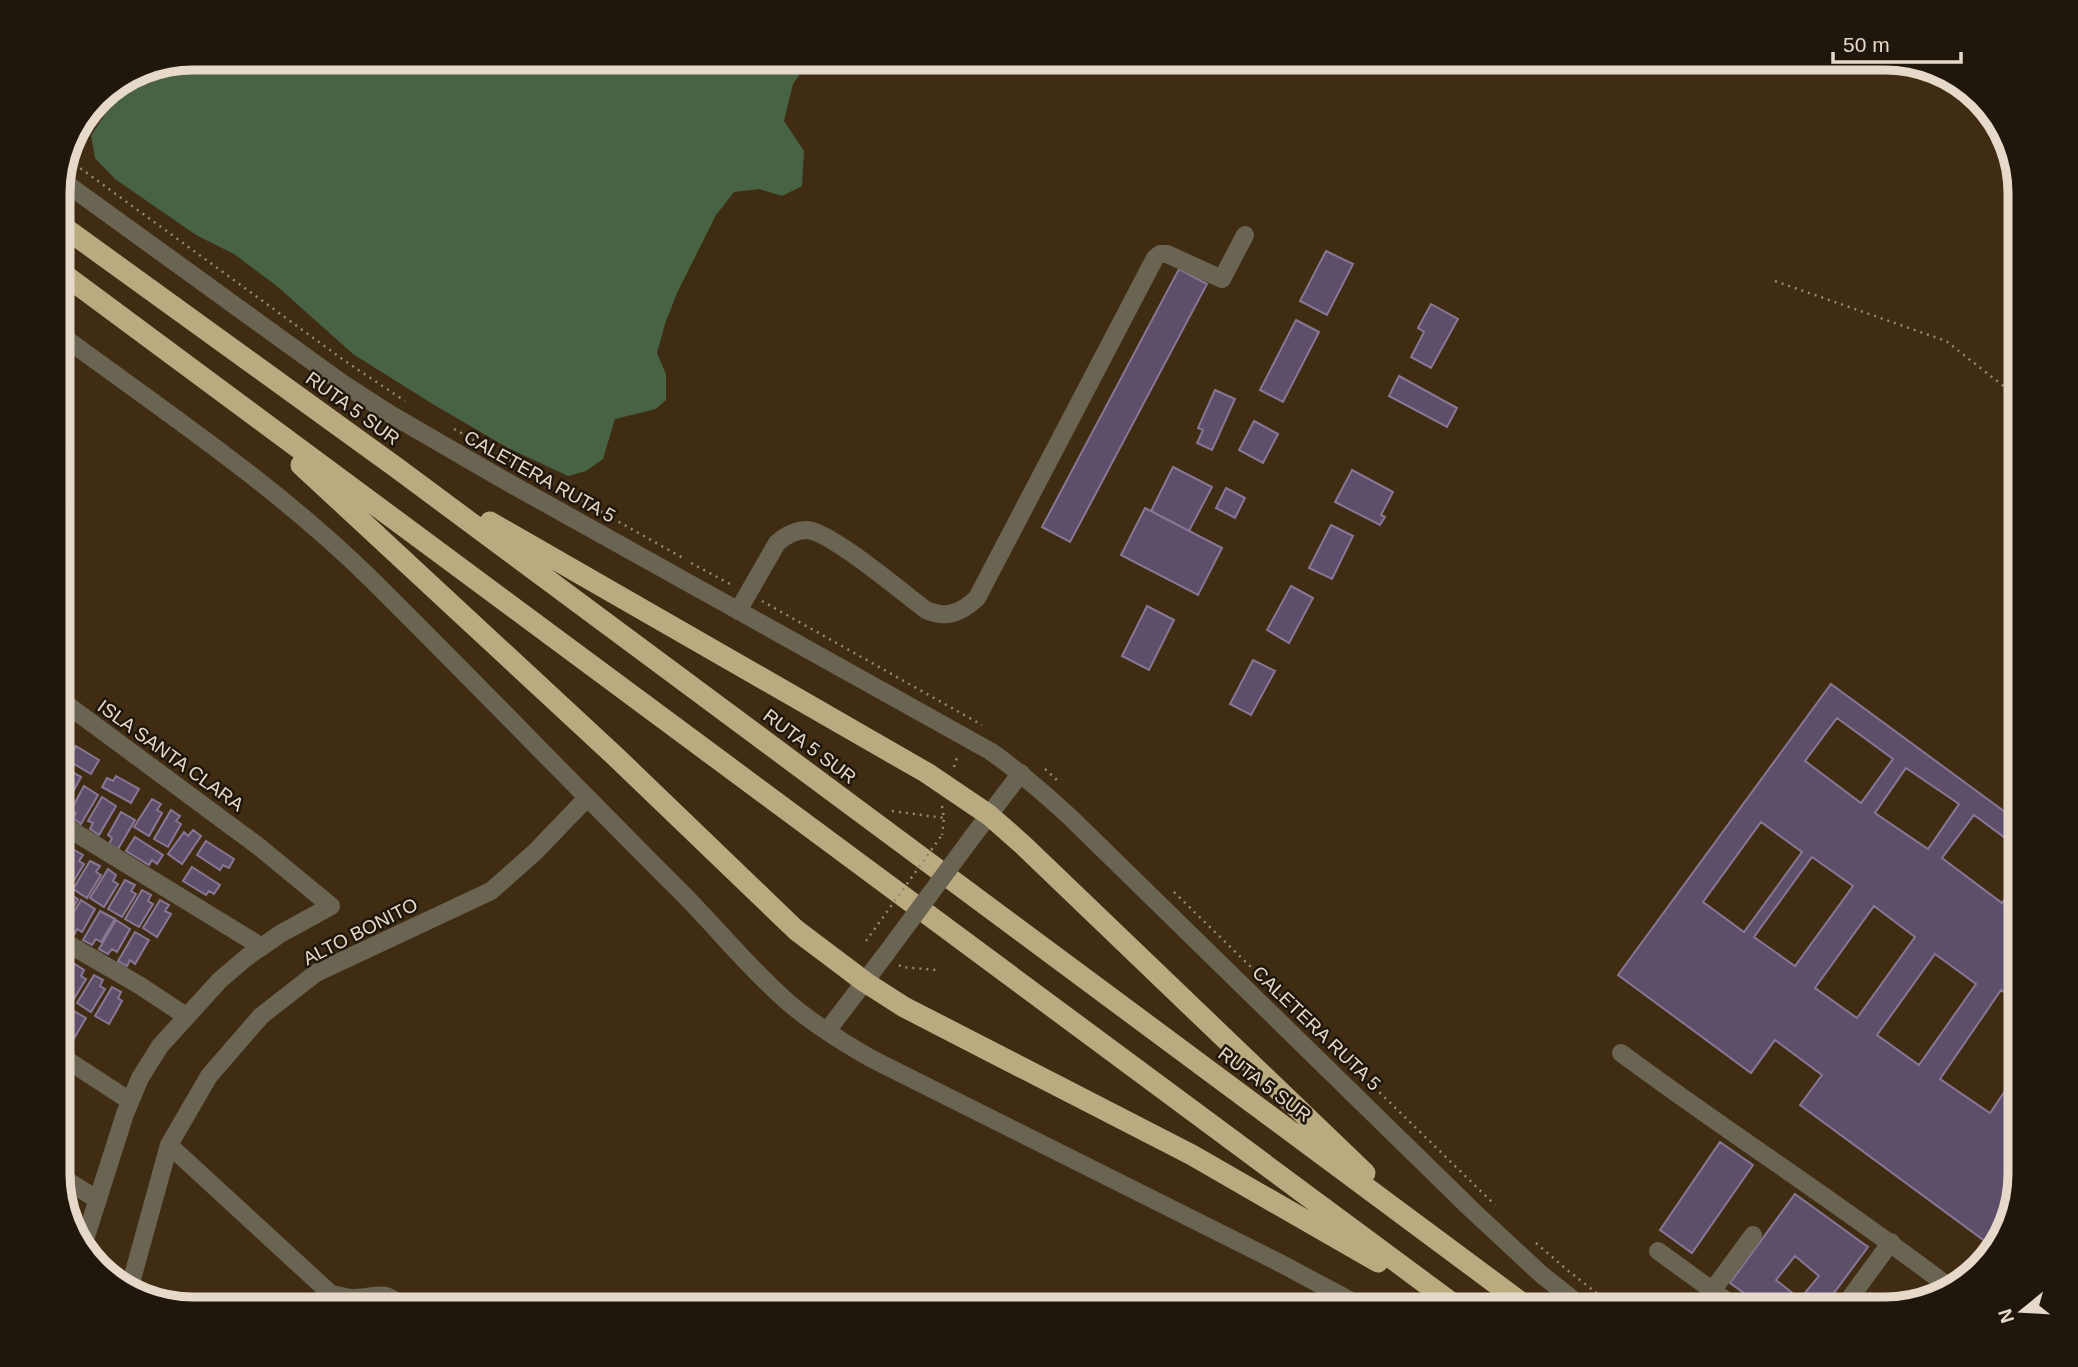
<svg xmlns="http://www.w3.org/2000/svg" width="2078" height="1367" viewBox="0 0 2078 1367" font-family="Arial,sans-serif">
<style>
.green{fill:#486244}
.building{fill:#5d4e6a;stroke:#877795;stroke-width:2;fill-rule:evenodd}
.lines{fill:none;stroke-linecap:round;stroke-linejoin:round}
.path{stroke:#988773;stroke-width:2.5;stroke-dasharray:2 5;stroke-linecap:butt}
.minor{stroke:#6a6453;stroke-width:18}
.highway{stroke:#baaa7f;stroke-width:21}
.path-bridge{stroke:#988773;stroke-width:2.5;stroke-dasharray:2 5;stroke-linecap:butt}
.minor-bridge{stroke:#6a6453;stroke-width:18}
.labels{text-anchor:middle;stroke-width:5;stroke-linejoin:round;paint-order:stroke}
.street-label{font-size:19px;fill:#e6d9ca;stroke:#1f170c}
.rim{fill:none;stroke:#e6d9ca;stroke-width:9}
</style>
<rect width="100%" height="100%" fill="#402c12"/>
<path class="green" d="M193 58H811L793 84 784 121 804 151 802 186 782 196 759 189 734 192 716 215 677 293 665 324 657 353 666 374V400L656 409 615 419 603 459 586 471 568 476 508 448 431 403 353 354 278 287 234 254 196 235 115 179 95 158 91 136 129 76 141 68Z"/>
<path class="building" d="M1326 251 1353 264 1327 315 1300 301Z
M1179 269 1207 284 1070 542 1042 527Z
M1431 304 1458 319 1431 368 1411 357 1424 332 1418 328Z
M1296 320 1319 332 1283 402 1260 390Z
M1399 376 1457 408 1447 427 1389 396Z
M1215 390 1235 399 1212 450 1197 443 1203 430 1198 428Z
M1254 421 1278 434 1263 463 1239 450Z
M1173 467 1212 487 1189 531 1151 511Z
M1352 470 1393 492 1381 515 1385 517 1380 525 1335 502Z
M1226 488 1245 498 1235 518 1216 508Z
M1145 508 1222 548 1198 595 1121 555Z
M1331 525 1353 536 1332 579 1309 568Z
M1291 586 1313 598 1289 643 1267 630Z
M1147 606 1174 620 1149 670 1122 656Z
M1253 660 1275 671 1251 715 1230 704Z
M1831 684 2020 823V849L1974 815 1942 858 2002 903 2020 879V922L2017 927 2020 929V1004L2001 990 1940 1079 1990 1113 2020 1069V1122L2005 1143 2020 1154V1175L1997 1250 1800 1105 1822 1075 1775 1040 1751 1073 1618 975ZM1837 718 1893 759 1861 803 1805 761ZM1906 768 1959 804 1928 849 1875 813ZM1761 822 1802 852 1744 932 1703 902ZM1812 857 1853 886 1795 966 1754 937ZM1874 906 1915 937 1857 1018 1815 988ZM1935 954 1976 984 1919 1065 1877 1035Z
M76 746 99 760 91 774 62 757 67 748 73 751Z
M58 764 81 777 73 792 58 783Z
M116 776 139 789 131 803 102 787 107 778 113 781Z
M84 786 98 795 81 824 73 818 76 813 71 810Z
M58 789 69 795 61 810 58 808Z
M102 797 116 806 99 835 90 829 93 823 88 821Z
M152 799 161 804 157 810 162 813 149 836 134 827Z
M171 810 180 816 176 821 181 824 168 847 154 839Z
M121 812 135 820 118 849 109 844 112 838 108 835Z
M193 830 201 836 182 864 168 854 184 832 188 836Z
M135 837 163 855 157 864 152 860 149 865 126 851Z
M58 839 65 843 61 849 67 852 58 866Z
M206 841 234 859 229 868 223 865 220 870 197 855Z
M73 849 83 855 79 861 84 864 70 887 58 879V875Z
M90 861 100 866 96 872 101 875 87 898 73 889Z
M192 867 220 885 214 894 209 891 206 895 183 881Z
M108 869 116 875 113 881 118 884 104 907 90 898Z
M125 880 135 885 131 891 136 894 122 917 108 909Z
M142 890 151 895 148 901 153 904 139 927 125 919Z
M64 891 78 899 65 922 60 919 58 922V901Z
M81 900 95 909 82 932 77 929 74 935 64 929Z
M160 900 169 905 165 911 171 914 157 937 143 928Z
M100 911 115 919 101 942 96 939 92 945 83 940Z
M116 920 130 929 117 952 112 949 108 954 99 949Z
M135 932 149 940 135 964 130 960 127 966 118 961Z
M58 954 66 959 63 965 68 968 58 985Z
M75 964 84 970 81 976 86 979 72 1002 58 993Z
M94 975 103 980 100 986 105 989 91 1012 77 1003Z
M112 987 121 992 118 998 122 1001 109 1024 95 1016Z
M58 1003 67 1008 58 1023Z
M72 1010 86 1018 69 1047 60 1042 64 1036 59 1033Z
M62 1075 71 1081 58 1099V1080Z
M1720 1142 1753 1165 1692 1253 1660 1230Z
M1795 1194 1868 1247 1822 1309H1766L1730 1283ZM1795 1256 1819 1276 1800 1299 1776 1280Z
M1870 1293 1889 1308 1858 1309Z"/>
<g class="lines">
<path class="path" d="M69 160 345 361 405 401
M1775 281 1946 341 2020 399
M454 429 683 558
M691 563 732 585
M762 601 982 725
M954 767 958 754
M1045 769 1058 781
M942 806 944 818 942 835
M892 811 944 818
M1174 892 1495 1205
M899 965 902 967 936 970
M1536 1243 1566 1269 1617 1309"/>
<path class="minor" d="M60 179 342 383 390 414 502 479 990 751C1019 771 1045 794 1071 818L1473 1211 1542 1275 1585 1309
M58 333C164 411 275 485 369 577 472 679 573 784 675 886 714 924 748 968 790 1004 815 1025 844 1043 872 1059L1278 1262 1366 1309
M738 611 777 543C785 536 796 530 807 530 830 531 903 593 926 610 946 619 961 613 977 598L1155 258 1160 254H1167L1222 279 1245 235
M58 698 258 846 331 906 280 934 247 957 220 980 160 1046 140 1078 125 1114 82 1249
M58 732 72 708
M58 822 262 947
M973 836 1021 773
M58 938 139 985 186 1016
M827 1031 885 955
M1621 1053C1730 1134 1845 1207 1953 1290
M58 1054 130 1101
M169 1145 331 1294C338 1295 346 1298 353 1298 381 1298 381 1287 405 1309
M58 1175 98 1200
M1658 1251 1738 1309
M129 1290 169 1145 209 1076 261 1016 316 973 491 891 535 852 587 798
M1712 1291 1753 1235
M1842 1309 1891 1242"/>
<path class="highway" d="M58 223 397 468 1530 1309
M58 270 1460 1309
M301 465 616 757 796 930 865 982 904 1007 1192 1155 1378 1262
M490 522 927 773 989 815 1023 845 1365 1173"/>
<path class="path-bridge" d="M866 941 942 835"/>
<path class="minor-bridge" d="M885 955 973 836"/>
</g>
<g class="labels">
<g class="street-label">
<text transform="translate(353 408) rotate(36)" y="7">RUTA 5 SUR</text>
<text transform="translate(540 476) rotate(29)" y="7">CALETERA RUTA 5</text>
<text transform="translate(810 746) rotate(37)" y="7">RUTA 5 SUR</text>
<text transform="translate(171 755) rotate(36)" y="7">ISLA SANTA CLARA</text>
<text transform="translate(360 931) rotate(-27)" y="7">ALTO BONITO</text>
<text transform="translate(1317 1028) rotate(44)" y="7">CALETERA RUTA 5</text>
<text transform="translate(1265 1084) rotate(37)" y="7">RUTA 5 SUR</text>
</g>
</g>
<path d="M0 0H2078V1367H0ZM193 70H1885A123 123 0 0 1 2008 193V1174A123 123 0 0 1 1885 1297H193A123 123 0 0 1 70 1174V193A123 123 0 0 1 193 70Z" fill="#1f170c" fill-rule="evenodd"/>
<path class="rim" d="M193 70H1885A123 123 0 0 1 2008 193V1174A123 123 0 0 1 1885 1297H193A123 123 0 0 1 70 1174V193A123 123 0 0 1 193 70Z"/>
<g transform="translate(2022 1311) rotate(252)" stroke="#1f170c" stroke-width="5" paint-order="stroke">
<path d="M0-5L12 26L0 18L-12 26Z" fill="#e6d9ca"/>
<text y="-10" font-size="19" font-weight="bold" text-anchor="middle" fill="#e6d9ca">N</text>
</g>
<path d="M1833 52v10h128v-10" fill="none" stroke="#e6d9ca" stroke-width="3.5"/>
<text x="1843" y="52" font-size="21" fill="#e6d9ca" stroke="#1f170c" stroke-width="5" paint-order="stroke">50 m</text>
</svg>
